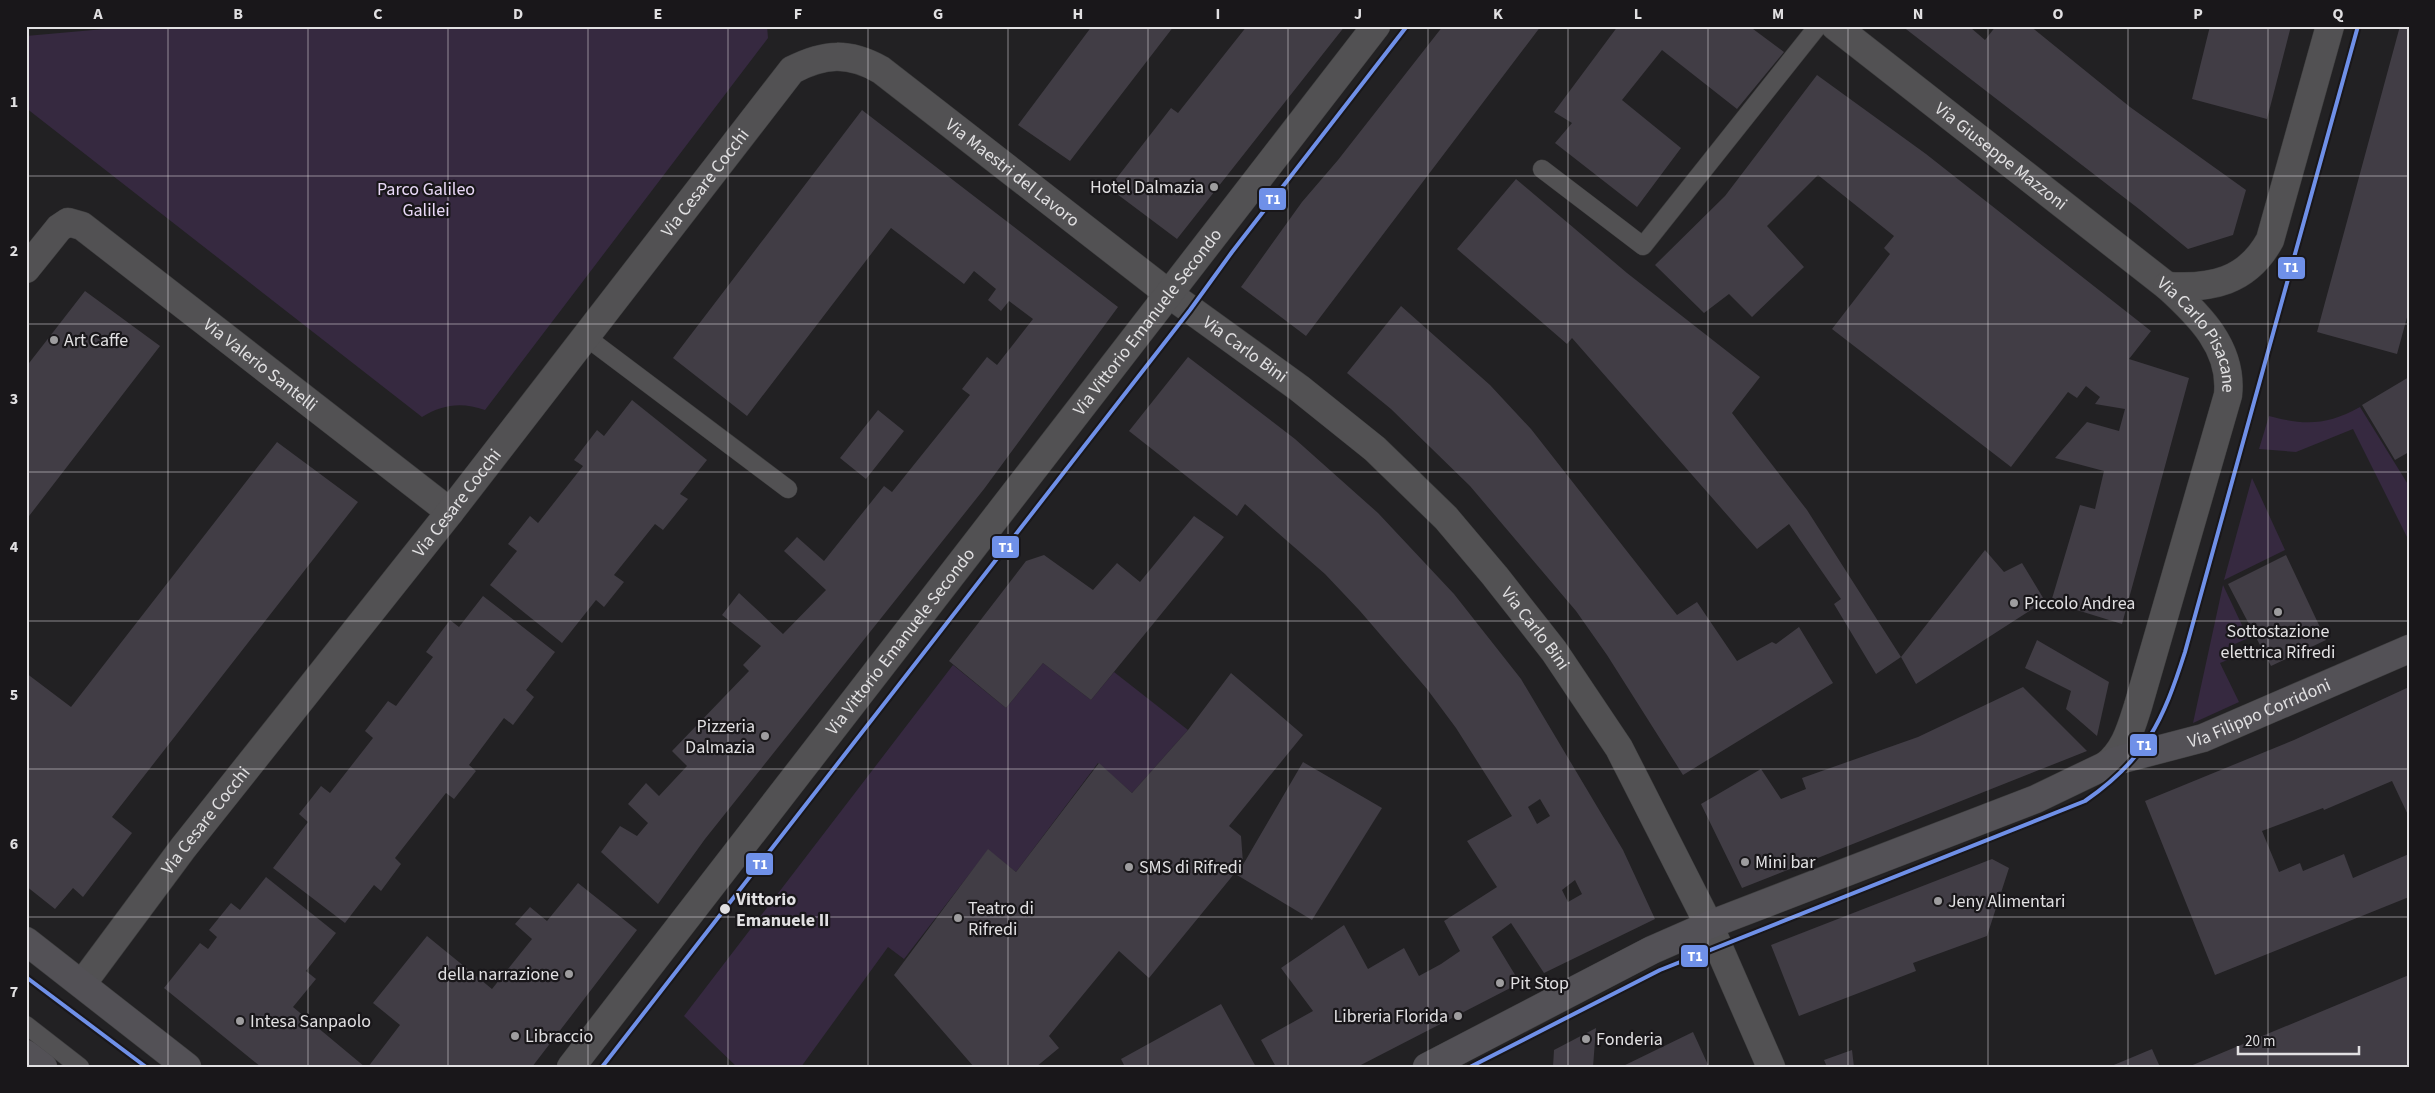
<svg xmlns="http://www.w3.org/2000/svg" width="2435" height="1093" viewBox="0 0 2435 1093" font-family="'Source Sans 3',sans-serif">
<style>
.green{fill:#362940}
.building{fill:#413d45;fill-rule:evenodd}
.lines{fill:none;stroke-linecap:round;stroke-linejoin:round}
.lane-casing{stroke:#3e3e3f;stroke-width:19}
.street-casing{stroke:#3e3e3f;stroke-width:29}
.secondary-casing{stroke:#3e3e3f;stroke-width:29}
.lane{stroke:#525153;stroke-width:18}
.street{stroke:#525153;stroke-width:28}
.secondary{stroke:#535156;stroke-width:28}
.tram{stroke:#616162;stroke-width:1}
.tram-1-casing{stroke:#19171a;stroke-width:8}
.tram-1{stroke:#6f90e8;stroke-width:4}
.grid{fill:none;stroke:#e1e0e2;stroke-width:1;stroke-opacity:0.55}
.poi-dot{fill:#9e9d9f;stroke:#19171a;stroke-width:2}
.stop-dot{fill:#e1e0e2;stroke:#19171a;stroke-width:2}
.labels{text-anchor:middle;stroke-width:4.5;stroke-linejoin:round;paint-order:stroke}
.street-label{font-size:18px;fill:#e1e0e2;stroke:#19171a}
.poi-label{font-size:18px;fill:#e1e0e2;stroke:#19171a;text-anchor:start}
.park-label{font-size:18px;fill:#e9d9f7;stroke:#19171a}
.stop-label{font-size:18px;font-weight:bold;fill:#e1e0e2;stroke:#19171a;text-anchor:start}
.line-badge{stroke:#19171a;stroke-width:2}
.badge-label{font-size:14px;text-anchor:middle;font-weight:bold;fill:#fff}
.neatline{fill:none;stroke:#e1e0e2;stroke-width:2}
.grid-label{font-size:16px;text-anchor:middle;font-weight:bold;fill:#e1e0e2}
</style>
<rect width="100%" height="100%" fill="#222123"/>
<path class="green" d="M138 26H767L768 38 485 410C462 402 443 404 422 417L26 108V36Z
M2360 407 2409 486V541L2353 429 2296 452 2259 449 2269 416C2306 426 2327 425 2360 407Z
M2252 478 2285 550 2224 580Z
M2223 585 2248 638 2226 648 2230 659 2220 663 2239 702 2193 723Z
M1043 663 1091 700 1114 672 1188 730 1132 793 1098 763 1016 872 988 850 904 959 888 947 801 1067H737L684 1016 953 665 1006 708Z"/>
<path class="building" d="M1092 26H1174L1070 161 1018 125Z
M1247 26H1345L1177 239 1109 188 1171 108 1178 113Z
M1443 26H1541L1306 336 1241 287 1302 202 1338 160Z
M1618 26H1749L1784 52 1737 109 1662 50 1622 100 1681 148 1637 207 1555 143 1572 123 1554 112Z
M1902 26H1972L1971 28 1985 40 1996 26H2030L2130 107 2246 190 2233 235 2188 249 2139 209Z
M2210 26H2291L2267 119 2192 99Z
M2400 26H2409V310L2397 354 2317 332Z
M1817 75 1926 154 2151 331 2129 359 2189 378 2122 624 2051 602 2080 505 2095 509 2104 471 2055 458 2087 422 2119 431 2125 409 2095 404 2100 397 2086 386 2077 398 2068 392 2011 467 1832 329 1890 254 1884 248 1894 236 1818 175 1767 226 1804 267 1752 317 1729 294 1704 313 1655 265 1725 196Z
M862 110 1118 307 984 489 705 839 658 904 601 852 620 826 637 836 648 823 628 804 646 783 659 796 687 766 672 751 749 671 743 665 761 646 722 615 739 593 783 634 826 590 784 551 797 537 824 561 884 486 892 492 929 446 970 395 962 389 987 357 997 365 1033 319 1009 301 1001 311 988 300 996 289 974 271 964 284 891 228 747 416 673 358Z
M1516 179 1627 273 1760 377 1732 413 1807 510 1901 657 1876 674 1834 604 1841 599 1789 524 1757 549 1572 338 1567 344 1457 249Z
M85 291 160 346 26 520V367Z
M1401 306 1490 385 1531 429 1677 615 1697 602 1737 661 1772 642 1776 644 1799 627 1833 683 1683 775 1607 655 1576 611 1470 486 1391 409 1347 373Z
M1188 357 1295 439 1378 513 1454 594 1521 679 1623 850 1655 919 1544 973 1511 923 1492 937 1520 983 1357 1067H1276L1261 1040 1313 1011 1281 968 1344 925 1368 969 1404 948 1419 976 1441 964 1460 951 1444 921 1497 887 1467 841 1512 816 1456 728 1427 689 1360 611 1325 574 1245 504 1237 516 1129 431ZM1540 799 1550 816 1537 824 1528 807ZM1575 880 1582 894 1568 902 1562 890Z
M2409 377V452L2395 460 2362 405Z
M632 400 707 460 680 494 688 499 663 530 655 524 614 575 624 582 604 607 596 600 562 643 490 585 517 551 508 544 530 516 538 523 583 466 574 460 597 430 604 436Z
M878 410 904 431 866 479 840 458Z
M277 442 358 502 112 817 132 833 83 897 73 888 55 909 26 886V673L71 707Z
M1194 516 1224 537 1091 700 1043 663 1006 708 949 661 1026 561 1044 555 1093 590 1117 563 1140 582Z
M1985 550 2004 572 2022 563 2045 601 1916 684 1901 657Z
M2286 555 2326 640 2271 666 2228 584Z
M483 596 555 652 526 690 534 697 513 725 504 718 469 765 476 771 454 799 446 793 395 858 401 864 381 891 374 885 345 923 273 868 308 822 299 814 321 786 330 793 373 738 365 731 388 701 396 706 433 657 426 652 450 620 459 627Z
M2037 640 2109 682 2097 736 2066 709 2071 691 2025 668Z
M1231 673 1303 735 1229 826 1241 836 1243 863 1149 978 1119 951 1049 1036 1059 1048 1036 1067H974L894 975 988 849 1016 872 1099 763 1132 793 1188 730Z
M2023 687 2087 751 1742 888 1701 804 1761 769 1781 799 1806 789 1802 778 1918 737Z
M2409 687V817L2392 781 2324 810 2323 808 2262 831 2279 872 2300 863 2303 871 2344 854 2353 878 2409 854V897L2215 975 2145 801 2294 740Z
M1303 762 1382 808 1312 920 1237 875Z
M1992 859 2009 868 1987 936 1913 963 1916 971 1799 1016 1771 945Z
M266 877 336 933 306 971 316 979 293 1007 365 1067H261L164 988 200 943 208 949 217 937 209 930 231 903 240 910Z
M578 883 637 930 532 1067H368L400 1025 373 1003 427 936 492 989 532 939 515 924 530 907 547 921Z
M2409 975V1067H2188Z
M1221 1004 1256 1067H1125L1121 1059Z
M1596 1028 1593 1067H1553L1554 1050Z
M1693 1032 1709 1067H1621Z
M2152 1049 2160 1067H2109Z
M1852 1050 1854 1067H1827L1824 1060Z"/>
<g class="lines">
<defs>
<path id="lane" d="M1542 169 1643 246 1818 26
M586 337 788 489
M26 1025 80 1067"/>
<g id="street">
<path id="s1" d="M1835 26 2167 286C2199 315 2233 348 2228 395L2138 706C2131 728 2125 751 2105 766"/>
<path id="s2" d="M26 269 59 228 68 222 82 226 450 512"/>
<path d="M2167 286C2211 289 2247 282 2270 240L2330 26"/>
<path id="s3" d="M82 984 183 848 450 512 792 70C825 53 849 52 881 70L1169 294 1299 388 1375 449 1446 518 1495 576 1554 651 1619 748 1709 925 1771 1067"/>
<path id="s4" d="M571 1067 1376 26"/>
</g>
<g id="secondary">
<path d="M26 941 187 1067"/>
<path d="M26 1054 43 1067"/>
<path id="s5" d="M1427 1067 1652 950 1709 925 2036 799 2115 761 2203 738 2409 649"/>
</g>
</defs>
<use href="#lane" class="lane-casing"/>
<use href="#street" class="street-casing"/>
<use href="#secondary" class="secondary-casing"/>
<use href="#lane" class="lane"/>
<use href="#street" class="street"/>
<use href="#secondary" class="secondary"/>
<path class="tram" d="M124 1050 142 1067"/>
<defs>
<path id="tram-1" d="M26 977 146 1067
M602 1067 1190 310 1232 252 1407 26
M1470 1067 1660 970 2085 801C2146 759 2163 721 2185 652L2358 26"/>
</defs>
<use href="#tram-1" class="tram-1-casing"/>
<use href="#tram-1" class="tram-1"/>
</g>
<path class="grid" d="M168 26V1067M308 26V1067M448 26V1067M588 26V1067M728 26V1067M868 26V1067M1008 26V1067M1148 26V1067M1288 26V1067M1428 26V1067M1568 26V1067M1708 26V1067M1848 26V1067M1988 26V1067M2128 26V1067M2268 26V1067M26 176H2409M26 324H2409M26 472H2409M26 621H2409M26 769H2409M26 917H2409"/>
<g class="poi-dot">
<circle cx="1214" cy="187" r="5"/>
<circle cx="54" cy="340" r="5"/>
<circle cx="2014" cy="603" r="5"/>
<circle cx="2278" cy="612" r="5"/>
<circle cx="765" cy="736" r="5"/>
<circle cx="1745" cy="862" r="5"/>
<circle cx="1129" cy="867" r="5"/>
<circle cx="1938" cy="901" r="5"/>
<circle cx="958" cy="918" r="5"/>
<circle cx="569" cy="974" r="5"/>
<circle cx="1500" cy="983" r="5"/>
<circle cx="1458" cy="1016" r="5"/>
<circle cx="240" cy="1021" r="5"/>
<circle cx="515" cy="1036" r="5"/>
<circle cx="1586" cy="1039" r="5"/>
</g>
<circle class="stop-dot" cx="725" cy="909" r="6"/>
<g class="labels">
<g class="street-label">
<text dy="6" stroke="none"><textPath href="#s1" startOffset="211">Via Giuseppe Mazzoni</textPath></text>
<text dy="6" stroke="none"><textPath href="#s3" startOffset="1418">Via Maestri del Lavoro</textPath></text>
<text dy="6" stroke="none"><textPath href="#s3" startOffset="1015">Via Cesare Cocchi</textPath></text>
<text dy="6" stroke="none"><textPath href="#s4" startOffset="942">Via Vittorio Emanuele Secondo</textPath></text>
<text dy="6" stroke="none"><textPath href="#s1" startOffset="481">Via Carlo Pisacane</textPath></text>
<text dy="6" stroke="none"><textPath href="#s3" startOffset="1710">Via Carlo Bini</textPath></text>
<text dy="6" stroke="none"><textPath href="#s2" startOffset="304">Via Valerio Santelli</textPath></text>
<text dy="6" stroke="none"><textPath href="#s3" startOffset="610">Via Cesare Cocchi</textPath></text>
<text dy="6" stroke="none"><textPath href="#s3" startOffset="2115">Via Carlo Bini</textPath></text>
<text dy="6" stroke="none"><textPath href="#s4" startOffset="538">Via Vittorio Emanuele Secondo</textPath></text>
<text dy="6" stroke="none"><textPath href="#s5" startOffset="906">Via Filippo Corridoni</textPath></text>
<text dy="6" stroke="none"><textPath href="#s3" startOffset="205">Via Cesare Cocchi</textPath></text>
</g>
<g class="poi-label">
<text x="1204" y="193" text-anchor="end">Hotel Dalmazia</text>
<text x="64" y="346">Art Caffe</text>
<text x="2024" y="609">Piccolo Andrea</text>
<text x="2278" y="637" text-anchor="middle">Sottostazione<tspan x="2278" dy="21">elettrica Rifredi</tspan></text>
<text x="755" y="732" text-anchor="end">Pizzeria<tspan x="755" dy="21">Dalmazia</tspan></text>
<text x="1755" y="868">Mini bar</text>
<text x="1139" y="873">SMS di Rifredi</text>
<text x="1948" y="907">Jeny Alimentari</text>
<text x="968" y="914">Teatro di<tspan x="968" dy="21">Rifredi</tspan></text>
<text x="559" y="980" text-anchor="end">della narrazione</text>
<text x="1510" y="989">Pit Stop</text>
<text x="1448" y="1022" text-anchor="end">Libreria Florida</text>
<text x="250" y="1027">Intesa Sanpaolo</text>
<text x="525" y="1042">Libraccio</text>
<text x="1596" y="1045">Fonderia</text>
</g>
<g class="park-label">
<text x="426" y="195">Parco Galileo<tspan x="426" dy="21">Galilei</tspan></text>
</g>
<g class="stop-label">
<text x="736" y="905">Vittorio<tspan x="736" dy="21">Emanuele II</tspan></text>
</g>
</g>
<g class="line-badge">
<rect x="1258" y="187" width="29" height="24" rx="5" fill="#6f90e8"/>
<rect x="2277" y="256" width="29" height="24" rx="5" fill="#6f90e8"/>
<rect x="991" y="535" width="29" height="24" rx="5" fill="#6f90e8"/>
<rect x="2129" y="733" width="29" height="24" rx="5" fill="#6f90e8"/>
<rect x="745" y="852" width="29" height="24" rx="5" fill="#6f90e8"/>
<rect x="1680" y="944" width="29" height="24" rx="5" fill="#6f90e8"/>
</g>
<g class="badge-label">
<text x="1273" y="204">T1</text>
<text x="2291" y="272">T1</text>
<text x="1006" y="552">T1</text>
<text x="2144" y="750">T1</text>
<text x="760" y="869">T1</text>
<text x="1695" y="961">T1</text>
</g>
<rect width="2435" height="1093" fill="none" stroke="#19171a" stroke-width="55"/>
<path d="M2238 1046v8h121v-8" fill="none" stroke="#e1e0e2" stroke-width="2.5"/>
<text x="2245" y="1046" font-size="15" fill="#e1e0e2" stroke="#19171a" stroke-width="4" paint-order="stroke">20 m</text>
<rect x="28" y="28" width="2380" height="1038" class="neatline"/>
<g class="grid-label">
<text x="98" y="19">A</text>
<text x="238" y="19">B</text>
<text x="378" y="19">C</text>
<text x="518" y="19">D</text>
<text x="658" y="19">E</text>
<text x="798" y="19">F</text>
<text x="938" y="19">G</text>
<text x="1078" y="19">H</text>
<text x="1218" y="19">I</text>
<text x="1358" y="19">J</text>
<text x="1498" y="19">K</text>
<text x="1638" y="19">L</text>
<text x="1778" y="19">M</text>
<text x="1918" y="19">N</text>
<text x="2058" y="19">O</text>
<text x="2198" y="19">P</text>
<text x="2338" y="19">Q</text>
<text x="14" y="107">1</text>
<text x="14" y="256">2</text>
<text x="14" y="404">3</text>
<text x="14" y="552">4</text>
<text x="14" y="700">5</text>
<text x="14" y="849">6</text>
<text x="14" y="997">7</text>
</g>
</svg>
